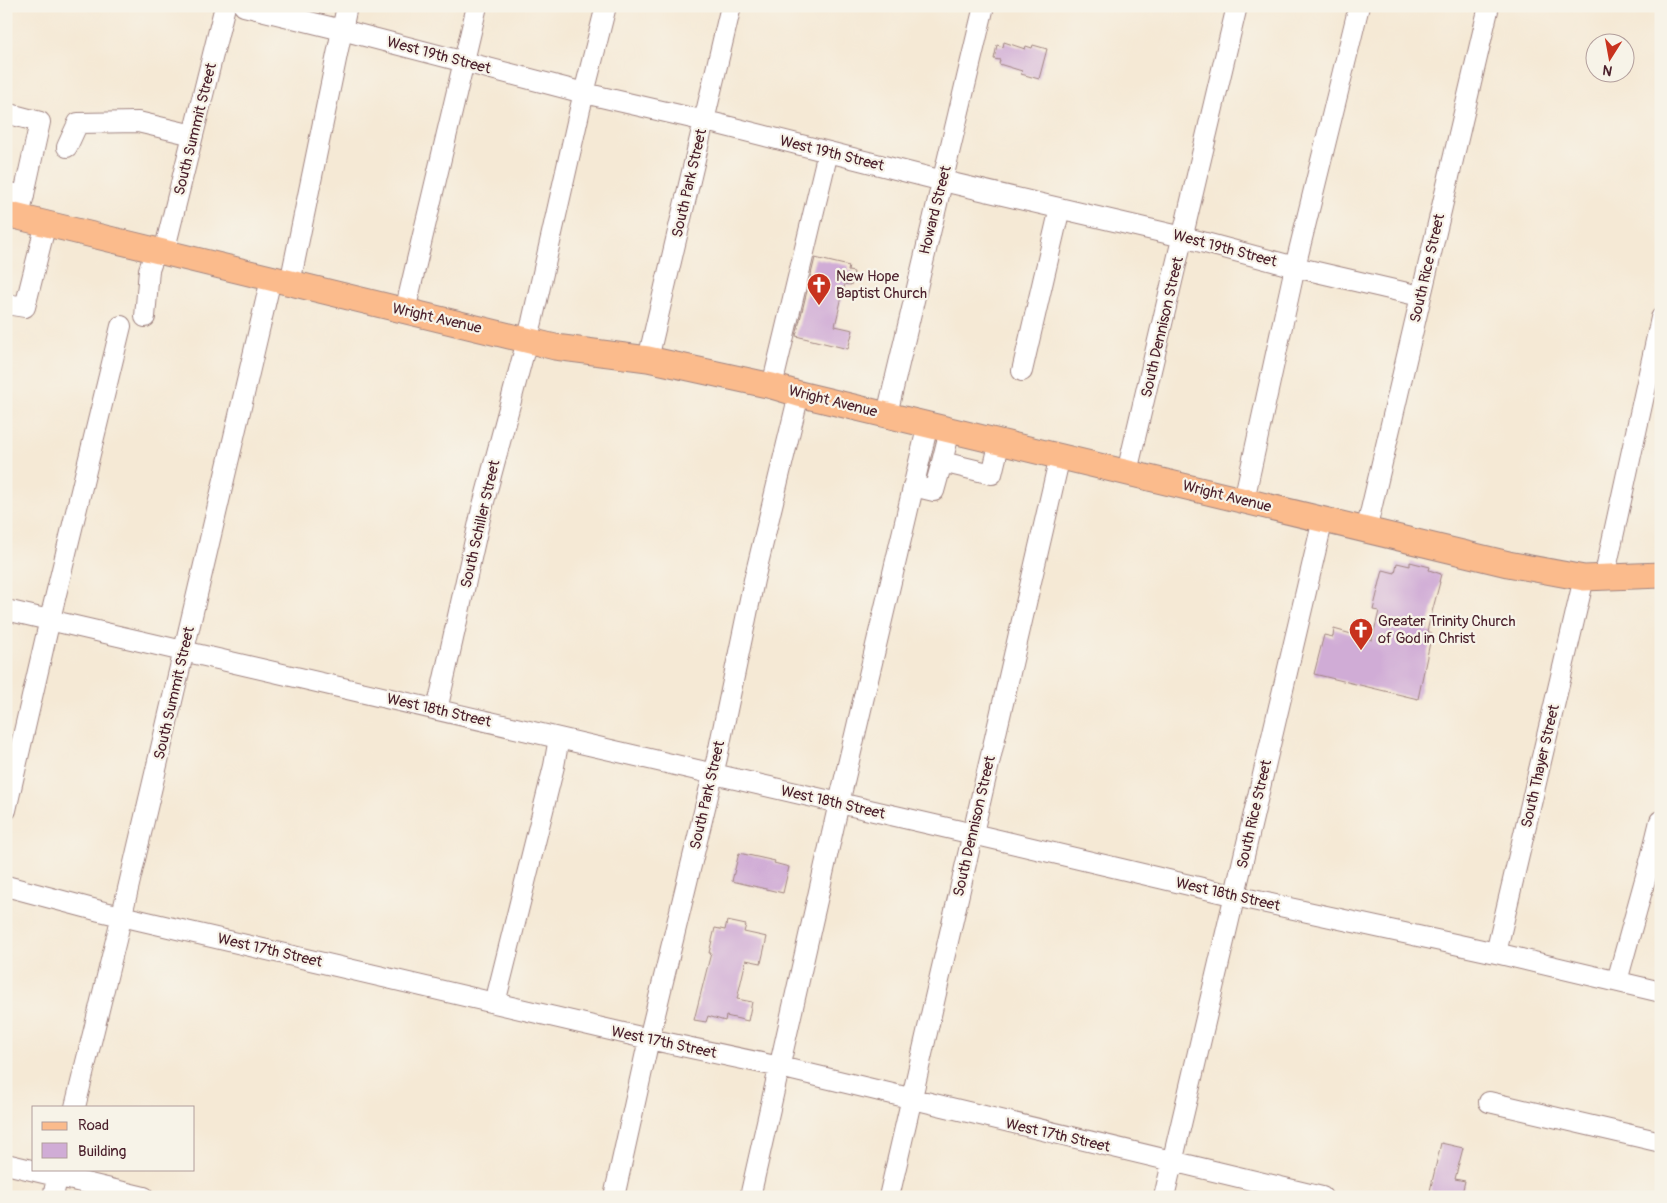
<svg xmlns="http://www.w3.org/2000/svg" width="1667" height="1203" viewBox="0 0 1667 1203" font-family="Pangolin,sans-serif">
<style>
.building{fill:#d0acd6}
.lines{fill:none;stroke-linecap:round;stroke-linejoin:round}
.minor-casing{stroke:#a08480;stroke-width:22}
.major-casing{stroke:#a08480;stroke-width:27}
.minor{stroke:#fff;stroke-width:20}
.major{stroke:#fbbb8c;stroke-width:25}
.labels{text-anchor:middle;stroke-width:4.5;stroke-linejoin:round;paint-order:stroke}
.street-label{font-size:15px;fill:#4a1f2b;stroke:#f7f3e8}
.poi-label{font-size:15px;fill:#4a1f2b;stroke:#f7f3e8;text-anchor:start}
</style>
<rect width="100%" height="100%" fill="#f7f3e8"/>
<filter id="ink" filterUnits="userSpaceOnUse"><feTurbulence type="fractalNoise" baseFrequency=".02" numOctaves="2"/><feDisplacementMap in="SourceGraphic" scale="10" xChannelSelector="R" yChannelSelector="G"/><feConvolveMatrix kernelMatrix="1 2 1 2 8 2 1 2 1" color-interpolation-filters="sRGB"/></filter>
<filter id="wash" filterUnits="userSpaceOnUse"><feTurbulence type="fractalNoise" baseFrequency=".0096" numOctaves="4" result="noise"/><feDisplacementMap in="SourceGraphic" scale="20" xChannelSelector="R" yChannelSelector="G"/><feGaussianBlur stdDeviation="1.12" result="paint"/><feColorMatrix in="noise" values="0 0 0 0 0 0 0 0 0 0 0 0 0 0 0 0 0 1.4 0 .05"/><feComposite in="paint" operator="in"/></filter>
<g filter="url(#wash)">
<rect width="100%" height="100%" fill="#f5e9d5"/>
<g id="blocks">
<path class="building" d="M1004 42 1025 49 1026 46 1032 48 1033 45 1047 49 1039 79 1021 74 1022 71 999 64 1000 60 994 59 997 45 1003 47Z
M815 258 849 266 848 271 854 272 851 285 845 284 835 326 853 330 848 349 796 336Z
M1410 562 1430 567 1429 570 1441 574 1439 582H1440L1427 631 1432 633 1418 699 1314 674 1324 635 1333 637 1334 629 1372 640 1379 611 1373 610 1383 570 1395 573 1397 563 1410 566Z
M739 853 775 861 774 863 789 867 783 893 732 881Z
M727 921 746 925 744 932 767 937 761 963 746 960 737 999 752 1002 748 1021 726 1016 725 1021 708 1016 706 1022 694 1020 711 953H709L715 928 725 930Z
M1441 1143 1463 1148 1455 1179 1465 1181 1461 1197 1430 1191Z"/>
</g>
</g>
<g filter="url(#ink)">
<use href="#blocks" fill-opacity="0" stroke="#a08480" stroke-width="1"/>
<g class="lines">
<defs>
<path id="minor" d="M244 6 342 30 584 93 718 124 943 181 1183 237 1295 267 1420 296
M6 113 40 122 19 217
M67 147 78 123 138 122 193 135
M6 192 24 196
M164 252 225 6
M290 283 347 6
M6 304 25 307 46 223
M405 311 477 6
M145 317 149 270 156 250
M648 359 731 6
M1022 371 1060 208
M772 386 828 152
M887 414 984 6
M950 430 942 462 992 474 1000 441
M1127 472 1237 6
M913 486 934 491 942 462
M1244 500 1295 267 1359 6
M1366 531 1489 6
M1604 578 1661 318
M6 610 956 830 1253 900 1496 953 1661 992
M437 710 482 509 532 322 580 109 606 6
M6 810 50 619 121 326
M6 886 100 911 649 1039 780 1067 1322 1197
M1496 953 1584 578
M1617 981 1651 858 1660 821
M495 1003 554 766 559 738
M1489 1102 1661 1142
M75 1107 116 940 271 279
M6 1164 144 1197
M53 1197 59 1169
M614 1197 649 1039 717 758 754 580 799 394
M750 1197 839 803 928 424
M889 1197 1060 456
M1164 1197 1323 519"/>
<path id="major" d="M6 214 555 347 648 359 772 386 799 394 1508 564 1584 578 1661 575"/>
</defs>
<use href="#minor" class="minor-casing"/>
<use href="#major" class="major-casing"/>
<use href="#minor" class="minor"/>
<use href="#major" class="major"/>
</g>
</g>
<defs>
<symbol id="church-pin" viewBox="-11 -11 22 30"><path d="M0 17L-7.5 6A9.5 9.5 0 1 1 7.5 6Z" fill="#c8321e" stroke="#f7f3e8"/><path d="M-1.2-6h2.4v3.5h3.3v2.4h-3.3V6h-2.4V-.1h-3.3v-2.4h3.3Z" fill="#fff"/></symbol>
</defs>
<g fill-rule="evenodd">
<use href="#church-pin" x="805" y="271" width="28" height="38"/>
<use href="#church-pin" x="1347" y="616" width="28" height="38"/>
</g>
<g class="labels">
<g class="street-label">
<text transform="translate(439 55) rotate(15)" y="5">West 19th Street</text>
<text transform="translate(195 129) rotate(-76)" y="5">South Summit Street</text>
<text transform="translate(832 153) rotate(14)" y="5">West 19th Street</text>
<text transform="translate(689 183) rotate(-77)" y="5">South Park Street</text>
<text transform="translate(935 210) rotate(-76)" y="5">Howard Street</text>
<text transform="translate(1225 248) rotate(15)" y="5">West 19th Street</text>
<text transform="translate(1427 268) rotate(-77)" y="5">South Rice Street</text>
<text transform="translate(437 318) rotate(13)" y="5">Wright Avenue</text>
<text transform="translate(1162 327) rotate(-77)" y="5">South Dennison Street</text>
<text transform="translate(833 401) rotate(14)" y="5">Wright Avenue</text>
<text transform="translate(1227 496) rotate(14)" y="5">Wright Avenue</text>
<text transform="translate(480 524) rotate(-77)" y="5">South Schiller Street</text>
<text transform="translate(174 693) rotate(-77)" y="5">South Summit Street</text>
<text transform="translate(439 710) rotate(13)" y="5">West 18th Street</text>
<text transform="translate(1540 766) rotate(-77)" y="5">South Thayer Street</text>
<text transform="translate(707 795) rotate(-77)" y="5">South Park Street</text>
<text transform="translate(833 802) rotate(13)" y="5">West 18th Street</text>
<text transform="translate(1254 814) rotate(-77)" y="5">South Rice Street</text>
<text transform="translate(974 826) rotate(-77)" y="5">South Dennison Street</text>
<text transform="translate(1228 894) rotate(13)" y="5">West 18th Street</text>
<text transform="translate(270 950) rotate(13)" y="5">West 17th Street</text>
<text transform="translate(664 1042) rotate(12)" y="5">West 17th Street</text>
<text transform="translate(1058 1135) rotate(13)" y="5">West 17th Street</text>
</g>
<g class="poi-label">
<text x="836" y="281">New Hope<tspan x="836" dy="17">Baptist Church</tspan></text>
<text x="1378" y="626">Greater Trinity Church<tspan x="1378" dy="17">of God in Christ</tspan></text>
</g>
</g>
<rect width="1667" height="1203" fill="none" stroke="#f7f3e8" stroke-width="25"/>
<rect x="32" y="1106" width="162" height="65" fill="#f7f3e8" stroke="#b29e9c"/>
<rect x="42" y="1122" width="25" height="8" fill="#fbbb8c" stroke="#b29e9c"/>
<text x="78" y="1130" font-size="15" fill="#4a1f2b">Road</text>
<rect x="42" y="1143" width="25" height="15" fill="#d0acd6" stroke="#b29e9c"/>
<text x="78" y="1156" font-size="15" fill="#4a1f2b">Building</text>
<g transform="translate(1610 58) rotate(191)"><circle r="24" fill="#f7f3e8" stroke="#b29e9c"/>
<path d="M0-4L9 19L0 12L-9 19Z" fill="#c8321e"/>
<text y="-8" font-size="14" font-weight="bold" text-anchor="middle" fill="#4a1f2b">N</text>
</g>
</svg>
